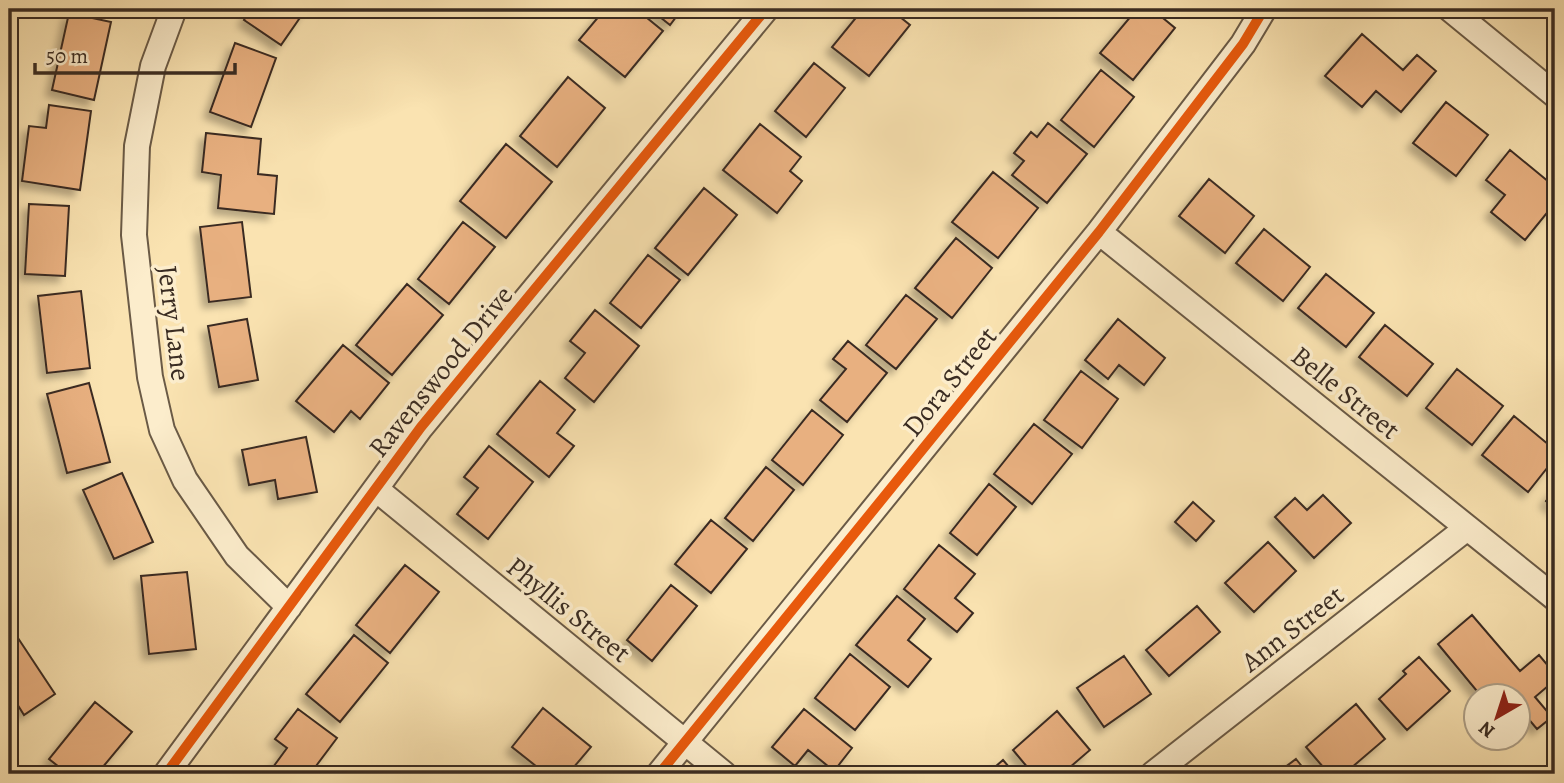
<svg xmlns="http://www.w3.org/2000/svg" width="1564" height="783" viewBox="0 0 1564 783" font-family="Alegreya,serif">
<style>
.building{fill:#e8b080;stroke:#3a2c22;stroke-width:2;filter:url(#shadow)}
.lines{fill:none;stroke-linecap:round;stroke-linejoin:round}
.minor-casing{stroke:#6a5a46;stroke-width:28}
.minor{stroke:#fcedcc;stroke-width:24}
.cycleway-casing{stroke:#fcedcc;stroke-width:15}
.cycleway{stroke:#e8590c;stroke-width:10}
.labels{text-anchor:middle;stroke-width:7;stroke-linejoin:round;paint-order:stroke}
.street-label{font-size:28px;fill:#3a2c22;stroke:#fcedcc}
</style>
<defs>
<filter id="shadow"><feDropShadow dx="-6" dy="6" stdDeviation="3.5" flood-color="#0004"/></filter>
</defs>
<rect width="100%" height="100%" fill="#fae3b1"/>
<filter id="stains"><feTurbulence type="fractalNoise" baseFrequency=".00286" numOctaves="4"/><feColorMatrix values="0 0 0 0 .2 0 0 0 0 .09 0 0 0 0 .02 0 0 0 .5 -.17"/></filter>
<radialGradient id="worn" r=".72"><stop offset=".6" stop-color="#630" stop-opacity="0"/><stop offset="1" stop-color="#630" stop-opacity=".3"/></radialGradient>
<path class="building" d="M251 9H306L281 45 244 20Z
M605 9H636L663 31 625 77 579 40Z
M650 9H682L670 25Z
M863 9H890L910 25 869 76 832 47Z
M1137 9H1152L1175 28 1133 80 1100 53Z
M69 13 111 22 94 100 52 90Z
M1362 34 1403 70 1417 55 1436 71 1401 112 1376 91 1362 107 1325 76Z
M235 43 276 58 251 127 210 112Z
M814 63 845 88 806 137 775 111Z
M1101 70 1134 97 1094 147 1061 120Z
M568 77 605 108 557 167 520 136Z
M1446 102 1488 135 1456 176 1413 143Z
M49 105 91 111 80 190 22 181 29 126 46 128Z
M1048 123 1087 154 1047 203 1012 175 1024 161 1014 153 1031 132 1037 137Z
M760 124 801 157 790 171 802 181 777 213 723 170Z
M206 133 261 139 258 174 277 176 274 214 218 208 221 175 202 172Z
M506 144 552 182 506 238 460 201Z
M1510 150 1555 187V203L1525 240 1491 212 1505 195 1486 180Z
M993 172 1038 208 998 258 952 222Z
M1209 179 1254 216 1225 253 1179 216Z
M704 188 737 215 688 275 655 248Z
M29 204 69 206 65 276 25 274Z
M242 222 251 297 209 302 200 227Z
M463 222 495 247 449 304 418 279Z
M1264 229 1310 267 1283 301 1236 263Z
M956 238 992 268 952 318 915 288Z
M648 255 680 280 641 328 610 303Z
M1326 274 1374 313 1346 347 1298 308Z
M407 284 443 315 392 375 356 345Z
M81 291 90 368 47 373 38 296Z
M906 295 937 319 896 369 866 345Z
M595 310 639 346 594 402 565 378 585 353 570 341Z
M247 319 258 380 219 387 208 326Z
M1118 319 1165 358 1144 385 1119 365 1108 379 1085 360Z
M1385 325 1433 364 1407 396 1359 357Z
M848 341 887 373 847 422 820 400 846 369 833 359Z
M343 345 389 383 360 419 351 411 334 432 296 401Z
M1457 369 1503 406 1472 445 1426 408Z
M1081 371 1118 399 1082 448 1044 420Z
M540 381 575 410 557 433 574 446 549 477 497 434Z
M89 383 110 462 67 473 47 394Z
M812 410 843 435 803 485 772 460Z
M1514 416 1555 450V458L1528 492 1482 455Z
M1034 424 1072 454 1032 504 994 474Z
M306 437 317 492 278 499 275 480 249 485 242 450Z
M489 446 533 482 488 539 457 514 478 488 464 477Z
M766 467 794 490 753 541 725 518Z
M122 473 153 542 114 559 83 490Z
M989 484 1016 507 977 555 950 533Z
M1555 489V509L1546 501Z
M1323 495 1351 523 1314 558 1275 517 1295 498 1307 510Z
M1193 502 1214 521 1196 541 1175 522Z
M711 520 747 549 711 593 675 564Z
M1268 542 1296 571 1254 612 1225 583Z
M939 545 975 574 955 598 973 613 957 632 904 589Z
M405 565 439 592 390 653 356 625Z
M187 572 196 649 149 654 141 576Z
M671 585 697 606 652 661 627 640Z
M897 596 925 619 908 640 931 659 908 687 856 645Z
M1197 606 1220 632 1169 676 1146 650Z
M1472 615 1520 671 1539 655 1555 674V680L1535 697 1552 717 1537 729 1521 710 1518 712V696H1481L1438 644Z
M12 629 55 694 24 715 9 691V631Z
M354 635 388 663 340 722 306 694Z
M850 654 890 687 855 730 815 698Z
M1124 656 1151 694 1104 727 1077 688Z
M1419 657 1450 691 1407 730 1379 699 1406 674 1403 671Z
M95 702 132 732 97 774H68L49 759Z
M1356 704 1385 739 1344 774H1329L1306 747Z
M543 708 591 747 568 774H546L512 747Z
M298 709 337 738 310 774H268L287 748 275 739Z
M804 709 852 748 834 771 808 750 795 766 772 747Z
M1057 711 1090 750 1062 774H1033L1013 750Z
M1296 759 1308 774H1276Z
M1003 760 1015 774H987Z"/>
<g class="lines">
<defs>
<path id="minor" d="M174 9 153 66 137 146 134 235 150 377 162 430 185 480 237 556 289 607
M1450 9 1555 95
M1099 232 1555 598
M376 489 724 774
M166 774 421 427 766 9
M659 774 1099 232 1243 44 1264 9
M1153 774 1467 528"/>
</defs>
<use href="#minor" class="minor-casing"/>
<use href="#minor" class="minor"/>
<defs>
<path id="cycleway" d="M166 774 421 427 766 9
M659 774 1099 232 1243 44 1264 9"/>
</defs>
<use href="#cycleway" class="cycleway-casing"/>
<use href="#cycleway" class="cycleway"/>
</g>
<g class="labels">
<g class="street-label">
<text transform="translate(175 323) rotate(83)" y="10">Jerry Lane</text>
<text transform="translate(440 371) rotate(-51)" y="10">Ravenswood Drive</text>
<text transform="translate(949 381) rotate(-51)" y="10">Dora Street</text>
<text transform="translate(1346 392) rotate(39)" y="10">Belle Street</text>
<text transform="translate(569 609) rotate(39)" y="10">Phyllis Street</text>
<text transform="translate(1292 628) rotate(-38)" y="10">Ann Street</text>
</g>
</g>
<rect width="1564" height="783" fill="none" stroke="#fae3b1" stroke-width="35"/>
<rect x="10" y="10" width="1543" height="762" fill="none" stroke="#3a2c22" stroke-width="3.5"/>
<rect x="18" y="18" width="1529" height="748" fill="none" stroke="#3a2c22" stroke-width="2"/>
<g transform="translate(1497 717) rotate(219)"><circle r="33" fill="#fcedcc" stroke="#aea088" stroke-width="2"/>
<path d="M0-5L12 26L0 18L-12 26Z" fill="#8f2418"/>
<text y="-10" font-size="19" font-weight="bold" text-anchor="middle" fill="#3a2c22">N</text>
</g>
<path d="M35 63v10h200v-10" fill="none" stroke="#3a2c22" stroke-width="3.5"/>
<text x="46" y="63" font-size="21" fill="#3a2c22" stroke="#fcedcc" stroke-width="5" paint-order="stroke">50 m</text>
<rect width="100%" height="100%" filter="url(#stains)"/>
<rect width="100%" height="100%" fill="url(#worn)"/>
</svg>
